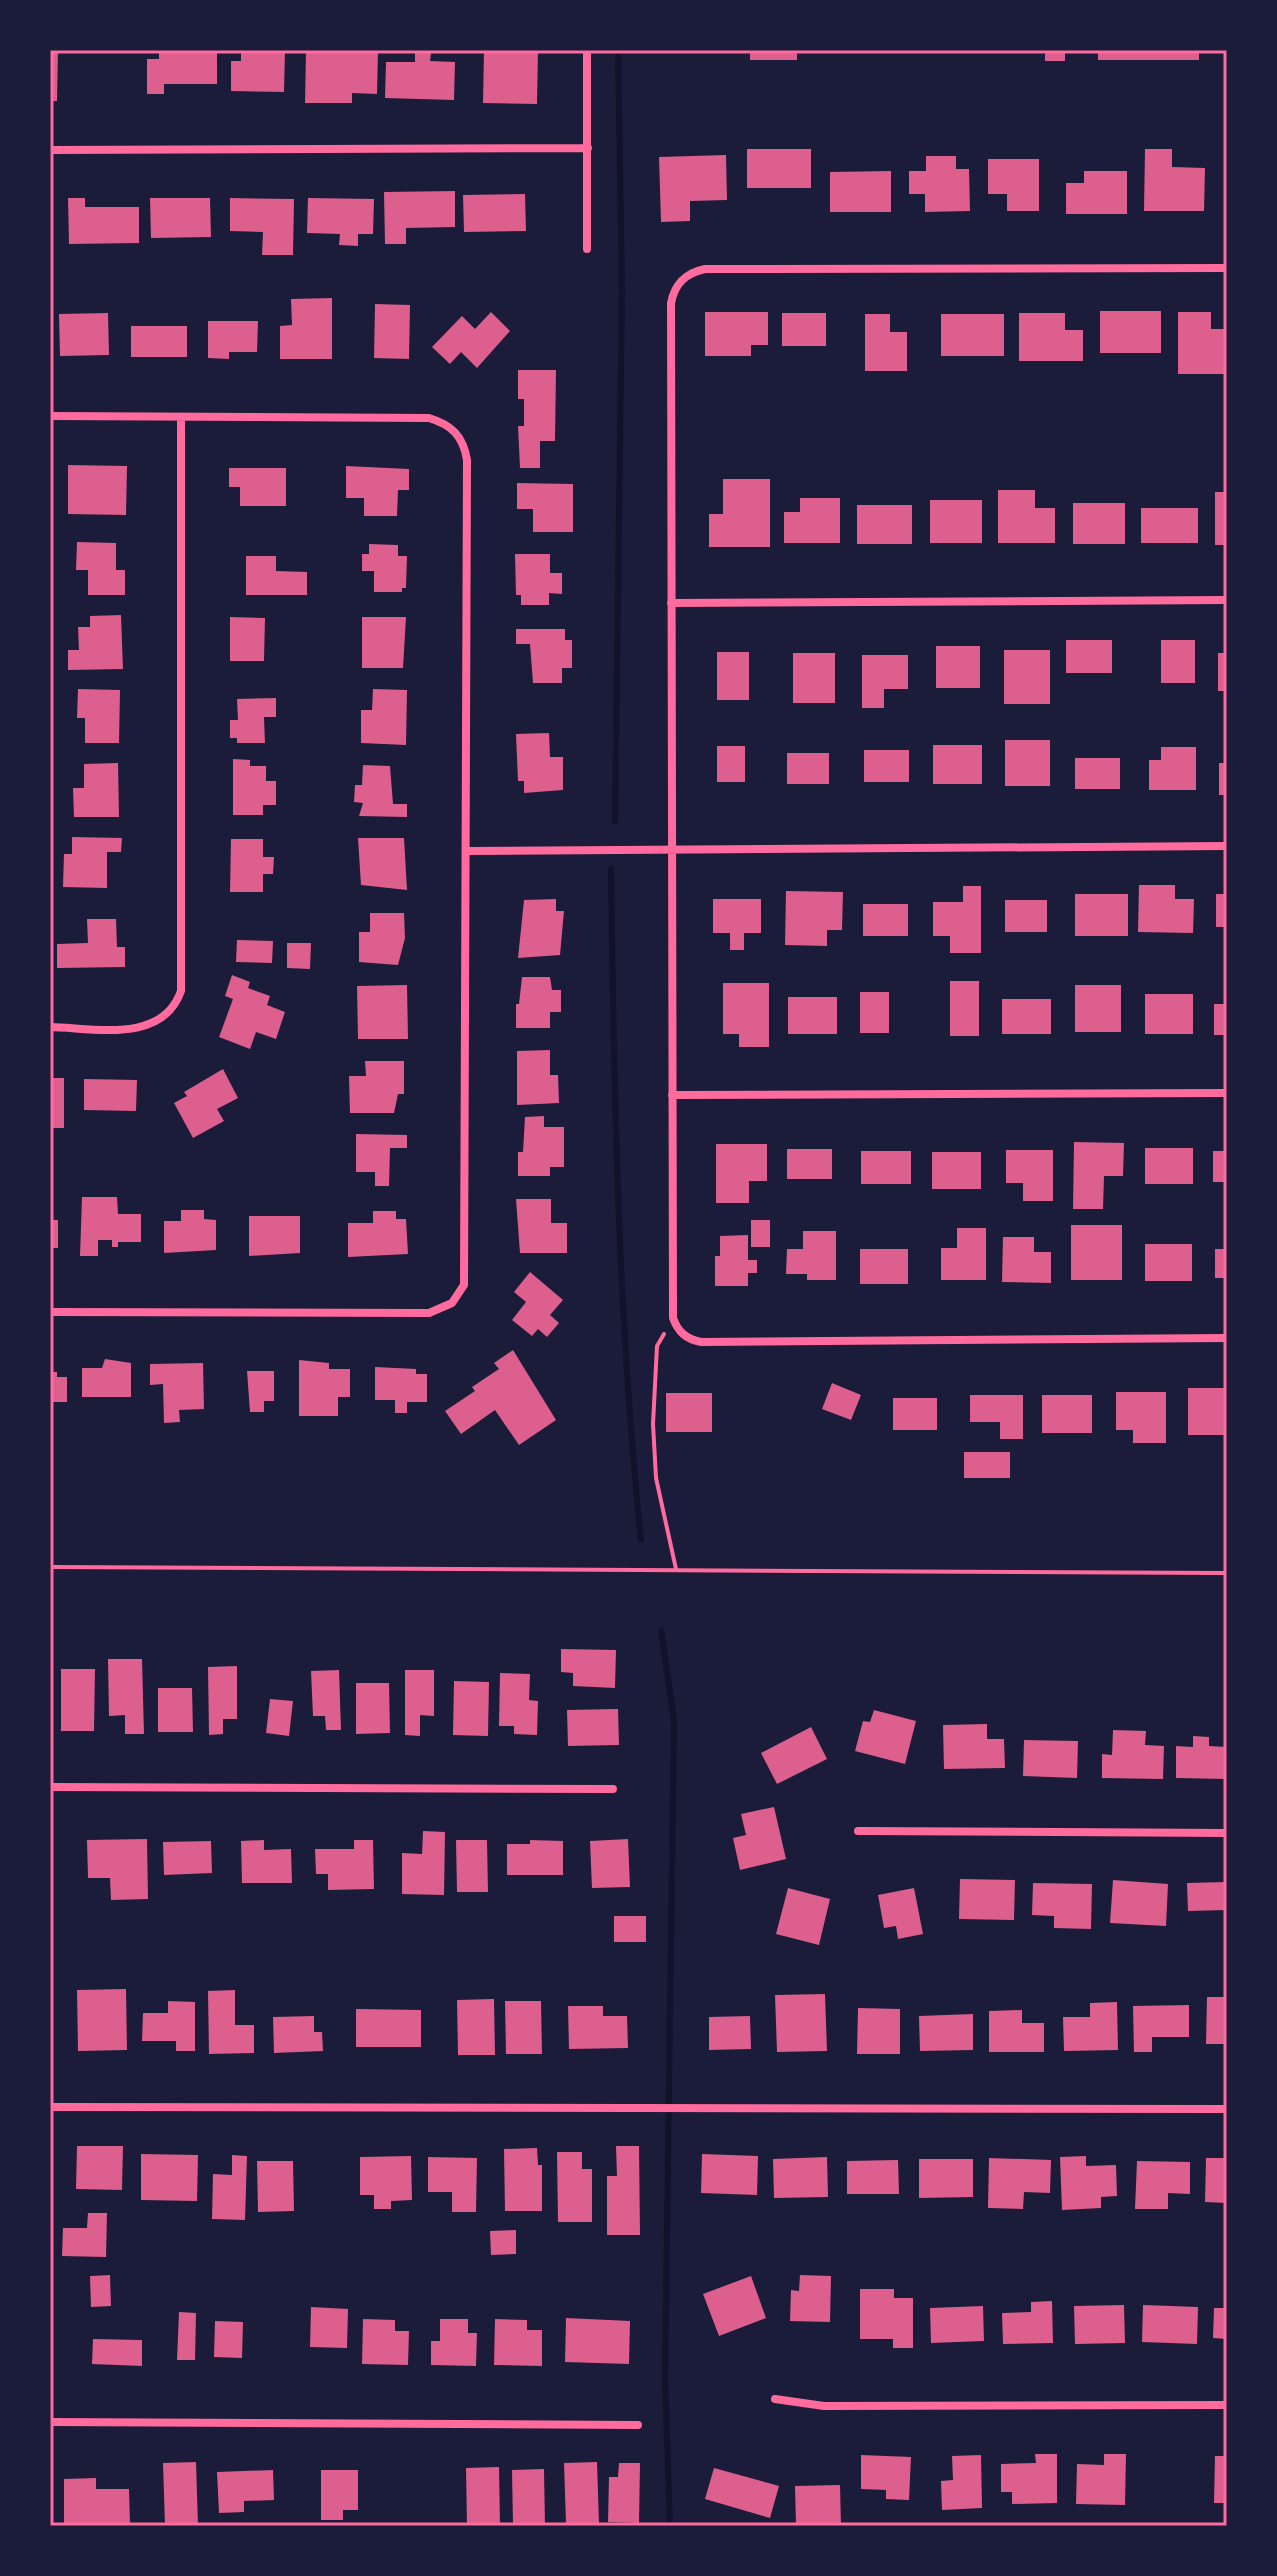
<svg xmlns="http://www.w3.org/2000/svg" width="1277" height="2576" viewBox="0 0 1277 2576" font-family="'Roboto Condensed',sans-serif">
<style>
.lines{fill:none;stroke-linecap:round;stroke-linejoin:round}
.stream{stroke:#12122b;stroke-width:6}
.building{fill:#dd5f8e}
.path{stroke:#ff6b9d;stroke-width:4}
.minor{stroke:#ff6b9d;stroke-width:8}
.neatline{fill:none;stroke:#ff6b9d;stroke-width:3}
</style>
<rect width="100%" height="100%" fill="#1b1b3a"/>
<g class="lines">
<path class="stream" d="M615 822 622 291 618 50
M611 869C614 1092 618 1318 641 1540
M661 1630 674 1720 665 2379 670 2526"/>
</g>
<path class="building" d="M50 50H58L57 101H50Z
M159 50H217V84H164V94H147V59H159Z
M241 50H285L284 92 231 91V61H241Z
M484 50H538L537 104 483 103Z
M750 50H797V60H750Z
M1045 50H1065V61H1045Z
M1098 50H1199V60H1098Z
M306 51 378 52 377 94 352 93V103H305Z
M415 52 431 53 430 61 455 62 454 100 385 98 386 62H415Z
M747 149H811V188H747Z
M1145 149H1172V167L1205 168 1204 211H1144Z
M726 155 727 200 690 201V221L661 222 659 157Z
M926 156H956V169H969L970 211 925 212V194H909V171H926Z
M988 159H1039V211H1007V194H988Z
M891 171V212H830V172Z
M1084 171H1127V214H1066V183H1084Z
M455 191V227L406 228V244H385L384 192Z
M525 194 526 231 464 232 463 195Z
M68 198H85V207H139V243L69 244Z
M150 198H210L211 237 151 238Z
M230 198 294 199 293 255H262L263 232 230 231Z
M308 198 374 199 373 234H358V246L339 245 340 234 307 233Z
M332 298V359H280V326L292 325 291 299Z
M375 304 410 305 409 359 374 358Z
M1100 311H1161V353H1100Z
M491 312 510 331 477 368 461 352 450 364 432 347 462 316 475 329Z
M705 312H768V345H751V356H705Z
M1178 312H1211V329H1227L1224 374H1178Z
M108 313 109 355 60 356 59 314Z
M782 313H826V346H782Z
M1019 313H1065V330H1083V361H1019Z
M865 314H890V332H907V371H865Z
M941 314H1004V356H941Z
M208 321H258L257 352H229V359L208 358Z
M131 326H187V357H131Z
M518 370H556L555 441H540V468H520L518 426H524V399H518Z
M68 465 127 466 126 515 68 514Z
M346 466 409 469V490H398L397 516H364V498H346Z
M229 468H286V506H240V487H229Z
M723 479H770V547H709V514H723Z
M517 483 573 484V532H533V509H517Z
M998 490H1035V508H1055V543H998Z
M1215 492H1227V545H1215Z
M800 498H840V543H784V512H800Z
M930 500H982V543H930Z
M1073 503H1125V544H1073Z
M857 505H912V544H857Z
M1141 508H1198V543H1141Z
M77 542 116 543V570H125V595H88V570H76Z
M369 544 398 545V556H407L406 588H402V592H374V571H362V554H369Z
M515 554H550V573H562V594L549 593V605H521V595H516Z
M246 556H276V571L307 572V595H246Z
M121 615 123 669 68 670V650H79L78 627H90V616Z
M230 617 265 618 264 661H230Z
M362 617H406L403 668H362Z
M516 629H565V640H572V668H562V683H533L530 644H516Z
M1066 640H1112V673H1066Z
M1161 640H1195V683H1161Z
M936 646H980V688H936Z
M1004 650H1050V704H1004Z
M717 652H749V700H717Z
M793 653H835V703H793Z
M1218 653H1227V691H1218Z
M862 655H908V689H884V708H862Z
M78 689 120 690 119 743H85V718H77Z
M373 689 407 690 406 745 361 743V710H372Z
M276 698V717H264L265 743H237V738H230V720H238L237 699Z
M549 733 550 757H563V790L524 793V781H518L516 734Z
M1005 740H1050V786H1005Z
M933 745H982V784H933Z
M717 746H745V782H717Z
M1161 747H1196V790H1149V760H1161Z
M864 750H909V782H864Z
M787 753H829V784H787Z
M1075 758H1120V789H1075Z
M233 759 250 760V766H266V781H276V805H263V815H233Z
M118 763 119 817H74L73 788H84V764Z
M1219 763H1227V795H1219Z
M363 765 390 766 393 804H407V817L359 816 363 803 354 802 355 785H362Z
M72 837 122 838 121 852H107V888L63 887 64 854H72Z
M358 838H404L407 890 361 885Z
M231 839H263V857H274L273 874H263V892H230Z
M1139 885H1175V899H1194L1193 933 1138 932Z
M963 886H981V953H950V936H933V902H963Z
M786 891 843 892 842 930H827V946L785 945Z
M1075 894H1128V936H1075Z
M1216 894H1227V927H1216Z
M556 899V911H564L560 955 518 958 524 900Z
M713 899H761V933H744V950H730V933H713Z
M1005 900H1047V932H1005Z
M863 904H908V936H863Z
M370 913H404L405 938 398 965 359 962V932H370Z
M87 919H116L117 947H125V967L57 968V944L88 943Z
M237 940 273 941 272 963 236 962Z
M287 943H311L310 969 287 968Z
M232 975 250 982 248 988 270 996 267 1005 285 1012 276 1039 256 1032 250 1049 219 1037 233 999 225 996Z
M522 977H550L552 990H561V1012H550V1028H516V1004H519Z
M950 981H979V1036H950Z
M723 983H769V1047H739V1034H723Z
M407 985 408 1039H358L357 986Z
M1075 985H1121V1032H1075Z
M860 992H889V1033H860Z
M1145 994H1193V1034H1145Z
M788 997H837V1034H788Z
M1002 999H1051V1034H1002Z
M1214 1004H1227V1035H1214Z
M550 1050V1075H558L559 1103 517 1105V1051Z
M365 1061H404V1094H398L394 1113H350L349 1076H366Z
M223 1069 238 1098 217 1109 224 1121 193 1138 174 1103 187 1096 184 1092Z
M50 1078H64V1128H50Z
M84 1079 137 1080 136 1111 84 1110Z
M544 1116V1127H564V1167H550V1176H518V1152H523L525 1117Z
M356 1134 407 1135V1148H390L389 1186H375V1172H356Z
M1074 1142 1124 1143 1123 1176H1104L1103 1209H1073Z
M716 1144H767V1181H749V1203H716Z
M1145 1148H1193V1184H1145Z
M787 1149H832V1179H787Z
M1006 1150H1053V1201H1023V1183H1006Z
M861 1151H911V1184H861Z
M1213 1151H1227V1182H1213Z
M932 1152H981V1189H932Z
M82 1197H117L118 1214H141V1242H118V1247H112V1240H98V1256H80Z
M516 1199H551V1223H567V1253H520Z
M181 1210H204V1219L216 1220V1250L164 1253V1221H181Z
M373 1211H396V1219H406L408 1254 348 1257V1223H373Z
M249 1216H300V1253L249 1256Z
M50 1220H58V1248H50Z
M751 1220H770V1247H751Z
M1071 1225H1122V1280H1071Z
M957 1228H986V1280H941V1248H957Z
M803 1231H836V1280H807V1274H786L787 1249H803Z
M748 1235V1260H757V1273H748V1286H715V1256H720V1236Z
M1003 1237H1034V1252H1051V1283L1002 1282Z
M1145 1244H1192V1281H1145Z
M860 1249H908V1284H860Z
M1215 1249H1227V1278H1215Z
M530 1272 563 1300 550 1315 559 1323 547 1337 538 1329 532 1336 512 1320 526 1302 514 1292Z
M513 1350 556 1420 519 1445 495 1410 461 1434 445 1411 475 1391 472 1387 499 1369 494 1363Z
M105 1359 131 1363V1397H82V1368H102Z
M299 1360 329 1363V1369H350V1397H338V1416H299Z
M203 1363 204 1409 179 1410 180 1422 164 1423 163 1384 150 1385V1364Z
M375 1367 416 1369V1374H427V1402H407V1413H395V1400H375Z
M247 1371H274V1401H264V1412H250Z
M50 1372H57V1377H67V1402H50Z
M832 1383 861 1395 851 1420 822 1409Z
M1188 1388H1227V1435H1188Z
M1116 1392H1166V1443H1133V1430H1116Z
M666 1393H712V1432H666Z
M970 1395H1023V1439H1000V1422H970Z
M1042 1395H1092V1433H1042Z
M893 1398H937V1430H893Z
M964 1452H1010V1478H964Z
M561 1649 616 1650 615 1688 573 1686V1673L561 1672Z
M108 1659H142L144 1734H125V1715L109 1716Z
M237 1666V1719H223V1734L209 1735 208 1667Z
M61 1669H95L94 1731H61Z
M339 1670 341 1730H326L325 1716H313L311 1671Z
M405 1670H434V1716L420 1715V1736L405 1735Z
M500 1673 530 1674 529 1700 538 1701 537 1735 514 1734V1726H499Z
M454 1681 489 1682 488 1736 453 1735Z
M356 1683H389L390 1733 356 1734Z
M158 1688H192L193 1732H158Z
M270 1699 293 1701 289 1736 266 1733Z
M618 1709 619 1745 568 1746 567 1710Z
M874 1710 916 1721 905 1764 855 1751 863 1721 870 1722Z
M987 1724V1739H1004L1005 1768 944 1769 943 1725Z
M811 1727 827 1759 777 1784 761 1753Z
M1113 1730 1146 1731 1145 1745 1164 1746 1163 1779 1102 1778V1754L1112 1755Z
M1193 1736 1209 1737V1746L1227 1747V1779L1176 1778V1746L1193 1747Z
M1024 1740 1078 1741 1077 1778 1023 1776Z
M774 1807 786 1859 740 1870 733 1838 746 1835 741 1814Z
M423 1831 445 1832 444 1895 402 1894V1853L422 1854Z
M147 1839 148 1899 111 1900 110 1878H88L87 1840Z
M628 1839 630 1887 592 1888 590 1841Z
M264 1840V1850L291 1849 292 1883H242L241 1841Z
M354 1840H373L374 1889 328 1890V1874H316L315 1849H354Z
M456 1840H487L488 1892H457Z
M530 1840 563 1841V1875H507V1844H530Z
M211 1841 212 1873 164 1875 163 1842Z
M960 1879 1015 1880 1014 1920 959 1919Z
M1113 1880 1168 1884 1166 1926 1110 1923Z
M1227 1882V1910L1188 1911 1187 1883Z
M1033 1883 1092 1884 1091 1929 1054 1928V1916L1032 1915Z
M788 1888 830 1899 819 1945 776 1934Z
M914 1888 923 1934 898 1939 896 1926 884 1928 878 1895Z
M614 1916H646V1942H614Z
M126 1989 127 2050 78 2051 77 1990Z
M235 1990V2025H254V2053L209 2054 208 1991Z
M825 1994 827 2051 777 2052 775 1995Z
M1207 1997H1227V2044H1206Z
M494 1999 495 2055H458L457 2000Z
M168 2001 195 2002V2051H176V2041H142L143 2013H168Z
M505 2001H541L542 2054H506Z
M1117 2002 1118 2050 1064 2051 1063 2017H1090V2003Z
M1189 2005V2037H1152V2052H1134L1133 2006Z
M568 2006H603V2016H627L628 2048 569 2049Z
M858 2008 900 2009V2054H857Z
M356 2009 421 2010V2047H356Z
M1022 2010V2023H1044V2052H989V2011Z
M973 2014V2050L920 2051 919 2016Z
M314 2016V2032H322L323 2051 274 2053 273 2017Z
M750 2016 751 2049 709 2050V2017Z
M77 2146H123L122 2190 76 2189Z
M616 2146H639L640 2235H607V2176H617Z
M537 2148 538 2165H542V2211H505L504 2149Z
M557 2152H582V2169H592V2222H558Z
M141 2154 198 2155 197 2201 141 2200Z
M702 2154 758 2156 757 2195 701 2193Z
M232 2155 247 2156 245 2220 212 2219 213 2174 232 2175Z
M411 2156 412 2200 391 2201V2209H374V2195H360V2157Z
M1086 2156V2166L1116 2165 1117 2196 1101 2197V2208L1062 2210 1060 2157Z
M428 2157 477 2158 476 2212H452V2192H428Z
M827 2157 828 2197 774 2198 773 2159Z
M989 2158 1051 2160 1050 2193 1024 2192 1023 2209 988 2208Z
M1206 2158H1227V2203L1205 2202Z
M919 2159H973V2197L919 2198Z
M898 2160 899 2194H847V2161Z
M257 2161H293L294 2211 258 2212Z
M1137 2161 1190 2162V2194L1168 2193V2209H1135Z
M88 2213H107L106 2257 62 2256 63 2228H87Z
M516 2230V2254L491 2255 490 2231Z
M110 2275 111 2306 91 2307 90 2276Z
M800 2275 831 2276 830 2322 790 2321 791 2290 799 2291Z
M751 2276 766 2318 719 2336 703 2294Z
M860 2289H894V2298H913V2348H893V2339H860Z
M1052 2301 1053 2343 1003 2344 1002 2313 1031 2312V2302Z
M1124 2305 1125 2343 1075 2344 1074 2306Z
M1143 2305 1198 2307 1197 2344 1142 2342Z
M983 2306 984 2341 931 2343 930 2308Z
M311 2307 348 2309 347 2348 310 2347Z
M1214 2308H1227V2339L1213 2338Z
M179 2312 196 2313 195 2360H177Z
M566 2318 630 2321 629 2364 565 2362Z
M363 2319 395 2320V2331H409L408 2365 362 2364Z
M440 2319H468V2333H477L476 2366 431 2365V2341H440Z
M495 2319 527 2320V2330H542V2366L494 2365Z
M215 2321 243 2322 242 2358 214 2357Z
M93 2339 142 2340V2366L92 2364Z
M1035 2454H1057V2503L1012 2504V2492H1001V2464L1036 2463Z
M1104 2454H1126L1125 2505 1076 2504 1077 2464 1104 2465Z
M861 2455 911 2457 909 2500 886 2499V2490L861 2489Z
M981 2455 982 2508 942 2510 941 2481 953 2480 952 2456Z
M1215 2456H1227V2503H1214Z
M196 2462 198 2526H165L163 2463Z
M597 2462 599 2523 566 2524 564 2463Z
M619 2463H640L639 2523 608 2522 609 2477H618Z
M499 2467 500 2526H467L466 2468Z
M714 2468 779 2486 770 2518 705 2499Z
M544 2469 545 2526H513L512 2470Z
M273 2470 274 2500 244 2501V2512L219 2513 217 2472Z
M321 2470H358V2510H343V2520H321Z
M96 2478V2489H129L130 2524 64 2525V2479Z
M840 2485 841 2526H796L795 2486Z"/>
<g class="lines">
<path class="path" d="M664 1334 657 1346 653 1424 656 1478 676 1569
M50 1567 1227 1573"/>
<path class="minor" d="M587 50V249
M50 150 588 148
M1227 268 705 269C686 273 675 283 671 303L673 1318C678 1332 686 1339 701 1342L1227 1338
M50 416 429 418C452 425 463 436 467 460L464 1285 452 1303 429 1313 50 1312
M671 603 1227 600
M466 851 1227 846
M50 1027C96 1028 162 1044 181 991V417
M672 1095 1227 1093
M50 1787 613 1789
M858 1831 1227 1833
M50 2107 1227 2109
M775 2399 824 2406 1227 2405
M50 2422 638 2425"/>
</g>
<rect width="1277" height="2576" fill="none" stroke="#1b1b3a" stroke-width="104"/>
<rect x="52" y="52" width="1173" height="2472" class="neatline"/>
</svg>
